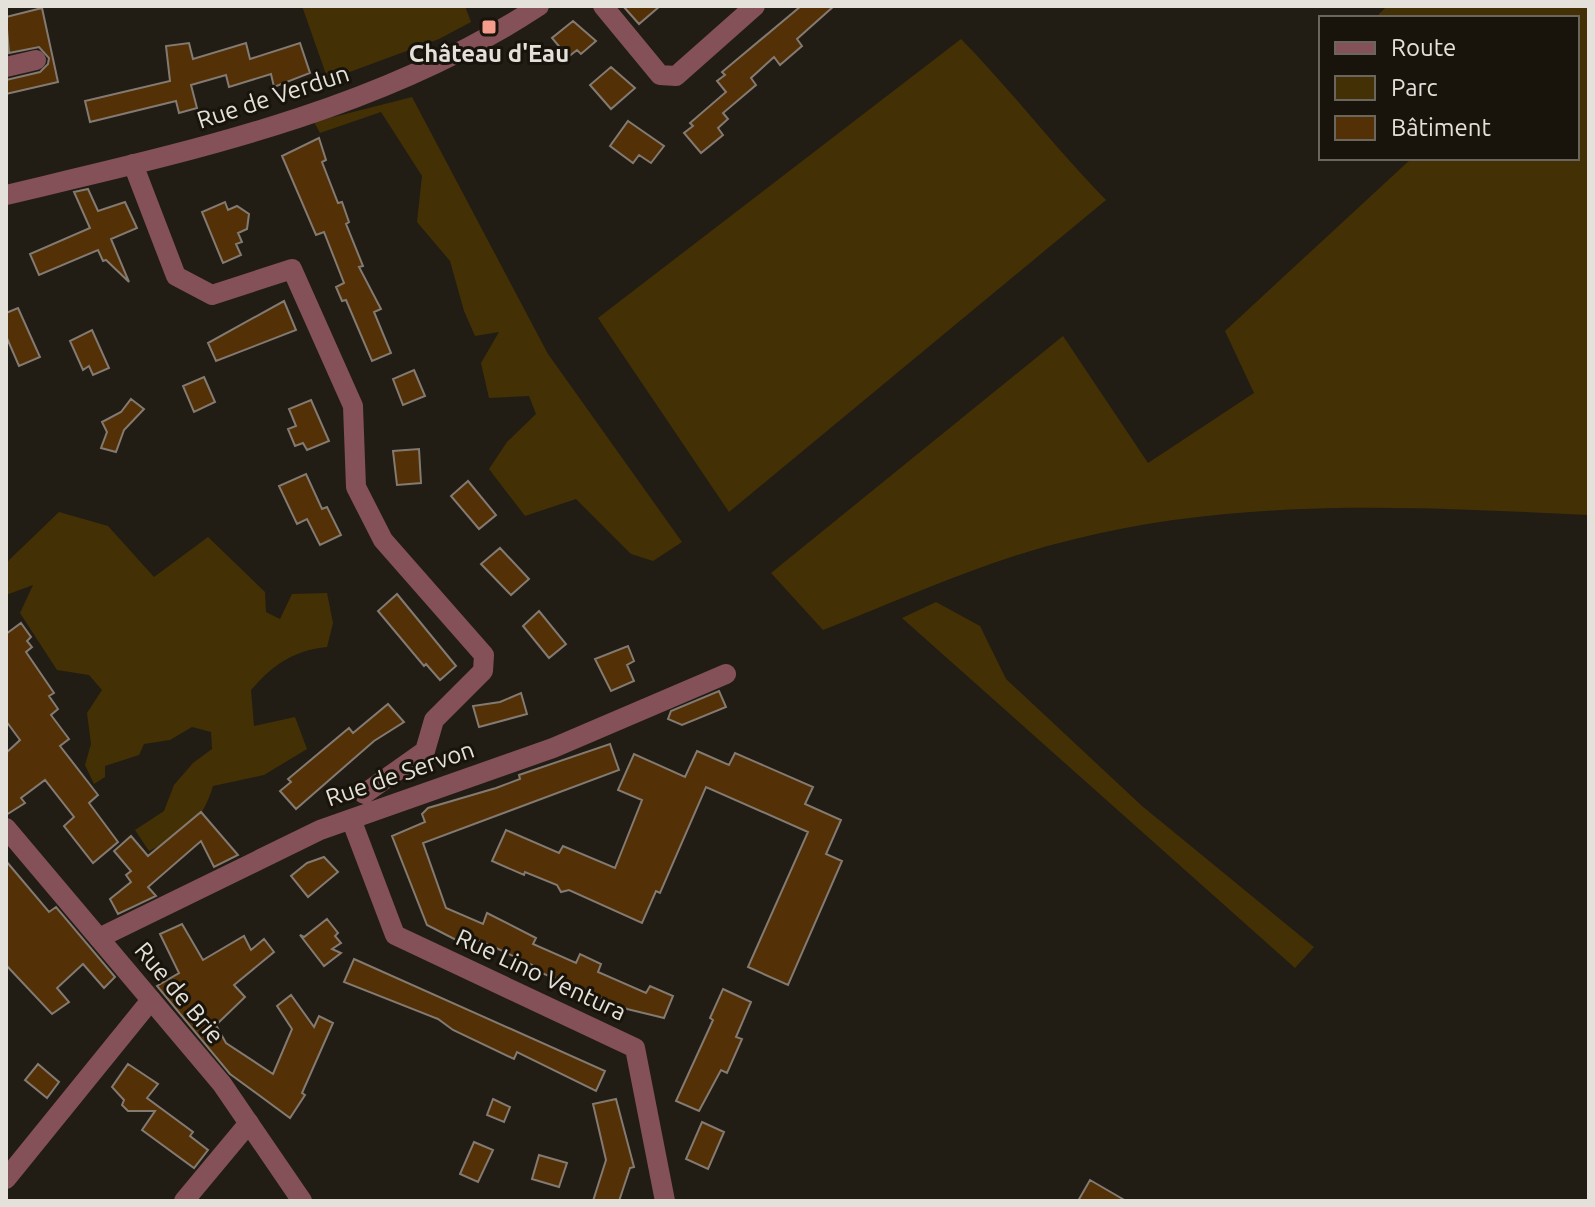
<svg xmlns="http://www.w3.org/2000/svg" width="1595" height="1207" viewBox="0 0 1595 1207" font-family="Ubuntu,sans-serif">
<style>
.green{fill:#433105}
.building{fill:#533005;stroke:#837a72;stroke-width:2}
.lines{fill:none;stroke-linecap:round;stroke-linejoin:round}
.minor{stroke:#845159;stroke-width:20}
.tertiary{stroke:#845159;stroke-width:20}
.poi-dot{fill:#f49d8c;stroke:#18140b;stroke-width:3}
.labels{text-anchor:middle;stroke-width:6;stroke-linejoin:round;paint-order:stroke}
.poi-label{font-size:24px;font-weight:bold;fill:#e4e1db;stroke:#18140b}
.street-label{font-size:24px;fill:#e4e1db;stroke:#18140b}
</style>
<rect width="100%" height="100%" fill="#211d14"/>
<path class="green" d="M302 6H465L471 22 439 39 328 80Z
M1387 6H1589V515C1417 507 1244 497 1075 539 989 559 905 598 823 630L771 573 1063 336 1148 463 1254 393 1225 331 1412 158H1577V18H1379L1377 16Z
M961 39C1012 91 1055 148 1106 200L729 512 598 318Z
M412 97 548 354 682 542 653 561 631 554 576 499 525 516 489 469 507 442 536 414 529 396 489 398 481 363 499 332 475 336 464 311 450 261 417 222 422 176 381 112 320 133 314 122Z
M59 512 108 526 154 577 208 537 265 592 266 612 280 619 292 594 327 593 333 623 327 647C292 651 273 665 251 690L254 726 295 717 307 749 264 775 213 786C201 825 184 835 149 851L135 830 164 811 174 785 193 763 212 749 211 732 192 727 170 740 144 744 139 755 105 766V777L94 784 85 765 91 744 87 713 102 690 89 675 57 670 20 613 33 585 6 595V563Z
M936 602 980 626 1006 679 1142 806 1314 947 1295 968 902 618Z"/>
<path class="building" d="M623 6H660L639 24Z
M801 6H834L797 39 802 46 780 65 774 57 751 78 756 85 723 113 728 119 718 128 723 135 701 153 684 133 693 126 690 123 726 92 717 81 725 75 722 72Z
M42 8 58 82 6 94V80L40 72 48 64 49 58 39 47 9 53 6 17Z
M573 21 596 41 581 54 577 50 568 57 552 38Z
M189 43 193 59 246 43 250 59 300 43 310 73 274 87 271 74 229 87 226 75 191 85 197 108 179 113 176 101 90 122 85 101 170 81 166 46Z
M611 67 635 88 611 109 590 85Z
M628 121 664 146 651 163 639 155 633 163 610 146Z
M319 138 326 160 322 162 338 203 342 202 349 222 346 224 363 266 359 267 381 309 374 312 391 353 372 361 346 300 342 301 336 287 344 283 324 232 316 235 282 156Z
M88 189 98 211 125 202 137 228 111 239 129 282 106 260 103 261 98 250 39 275 30 254 90 228 74 192Z
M225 202 228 210 237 206 249 214 247 229 238 233 242 242 236 244 241 255 223 263 202 212Z
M284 301 296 330 216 361 208 343Z
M18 308 40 357 19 366 6 336V313Z
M92 330 109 368 93 375 89 366 83 370 70 341Z
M414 370 425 396 403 405 393 379Z
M204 377 215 402 194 412 183 386Z
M131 399 144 409 124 430 116 452 101 448 107 432 102 422 121 412Z
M311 400 329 441 307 450 303 443 295 446 288 429 296 426 289 409Z
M419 449 421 483 397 485 393 451Z
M306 474 322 509 327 507 341 535 320 545 307 519 297 524 279 486Z
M468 481 496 515 479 529 451 496Z
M500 548 529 579 511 595 481 564Z
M397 594 456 666 440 680 426 664 424 666 378 611Z
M539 611 566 644 549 658 523 626Z
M21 623 31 637 27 641 32 647 26 652 54 693 49 696 58 709 51 715 69 739 60 746 98 795 89 803 118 842 93 863 64 826 74 817 45 780 21 798 25 803 6 815V753L20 740 6 721V634Z
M628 646 634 661 627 665 634 681 611 691 595 659Z
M719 691 726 707 682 725 668 719 671 711Z
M521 693 527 714 479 727 473 706 500 702Z
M388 704 404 722 374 741 296 809 280 791 291 782 288 779 349 728 353 733Z
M610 744 619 770 423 843 446 908 483 924 487 913 536 938 533 944 576 963 580 954 601 964 598 972 646 993 650 986 673 996 664 1018 627 1009 530 968 532 965 490 945 469 937 466 945 427 925 392 836 425 822 422 814 428 808 496 788 520 779 519 775Z
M697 751 729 765 735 753 813 787 805 804 841 820 826 854 842 861 788 985 748 967 808 832 706 787 660 893 656 891 642 923 569 890 561 892 557 885 525 872 524 875 492 861 506 830 559 853 563 846 615 868 642 800 618 790 634 754 685 777Z
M201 812 238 855 214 867 201 841 148 887 156 896 118 914 110 899 131 882 126 875 131 871 114 851 131 836 148 856Z
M324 857 338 872 308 897 291 876 307 863Z
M6 861 49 912 56 907 115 977 104 988 83 964 57 988 69 1002 52 1014 6 965Z
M327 919 338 933 335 936 341 943 332 949 341 953 324 966 300 935 304 937Z
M182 924 203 960 244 936 251 950 264 939 274 952 234 985 245 997 216 1025 226 1043 273 1074 292 1029 277 1006 291 995 314 1027 319 1016 333 1023 302 1093 305 1095 290 1118 230 1074 157 986 179 973 160 934Z
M354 959 605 1071 596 1091 517 1052 514 1059 453 1030 438 1019 344 982Z
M723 989 751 1002 736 1037 742 1039 727 1073 721 1070 699 1111 676 1101 713 1020 710 1018Z
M38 1064 59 1082 47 1098 25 1080Z
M128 1064 158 1084 147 1098 193 1132 190 1136 208 1150 194 1168 142 1130 155 1111H128L122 1105 124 1100 112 1087Z
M493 1099 510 1107 504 1122 487 1115Z
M616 1099 634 1167 630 1168 619 1201H593L606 1160 593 1104Z
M702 1122 724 1132 708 1169 686 1159Z
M474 1142 493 1150 478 1182 460 1174Z
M539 1155 567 1163 559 1187 532 1179Z
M1090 1180 1126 1201H1078Z"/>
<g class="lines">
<path class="minor" d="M603 6 660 75 676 76 755 6
M6 67 36 60
M133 164 176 276 212 295 292 269 353 406 356 487 383 540 484 655 483 671 434 720 425 751 364 794
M351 819 395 935 635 1048 665 1201
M99 938 320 830 553 748 726 674
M6 1179 151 1000
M184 1201 249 1123"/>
<path class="tertiary" d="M6 195C190 151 379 111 539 6
M6 828 222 1084 302 1201"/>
</g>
<rect class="poi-dot" x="481" y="19" width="16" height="16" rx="4"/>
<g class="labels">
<g class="poi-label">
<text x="489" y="62">Château d'Eau</text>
</g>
<g class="street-label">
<text transform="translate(273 97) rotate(-18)" y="8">Rue de Verdun</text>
<text transform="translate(400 774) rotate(-19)" y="8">Rue de Servon</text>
<text transform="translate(541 975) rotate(25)" y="8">Rue Lino Ventura</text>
<text transform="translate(179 993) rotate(50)" y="8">Rue de Brie</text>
</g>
</g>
<rect width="1595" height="1207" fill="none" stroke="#e4e1db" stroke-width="16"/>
<rect x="1319" y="16" width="260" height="144" fill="#18140b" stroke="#6a665e" stroke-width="2"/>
<rect x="1335" y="42" width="40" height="12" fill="#845159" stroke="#6a665e" stroke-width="2"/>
<text x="1391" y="56" font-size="24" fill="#e4e1db">Route</text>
<rect x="1335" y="76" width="40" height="24" fill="#433105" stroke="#6a665e" stroke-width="2"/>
<text x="1391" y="96" font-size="24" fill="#e4e1db">Parc</text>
<rect x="1335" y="116" width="40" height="24" fill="#533005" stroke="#6a665e" stroke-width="2"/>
<text x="1391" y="136" font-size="24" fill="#e4e1db">Bâtiment</text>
</svg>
